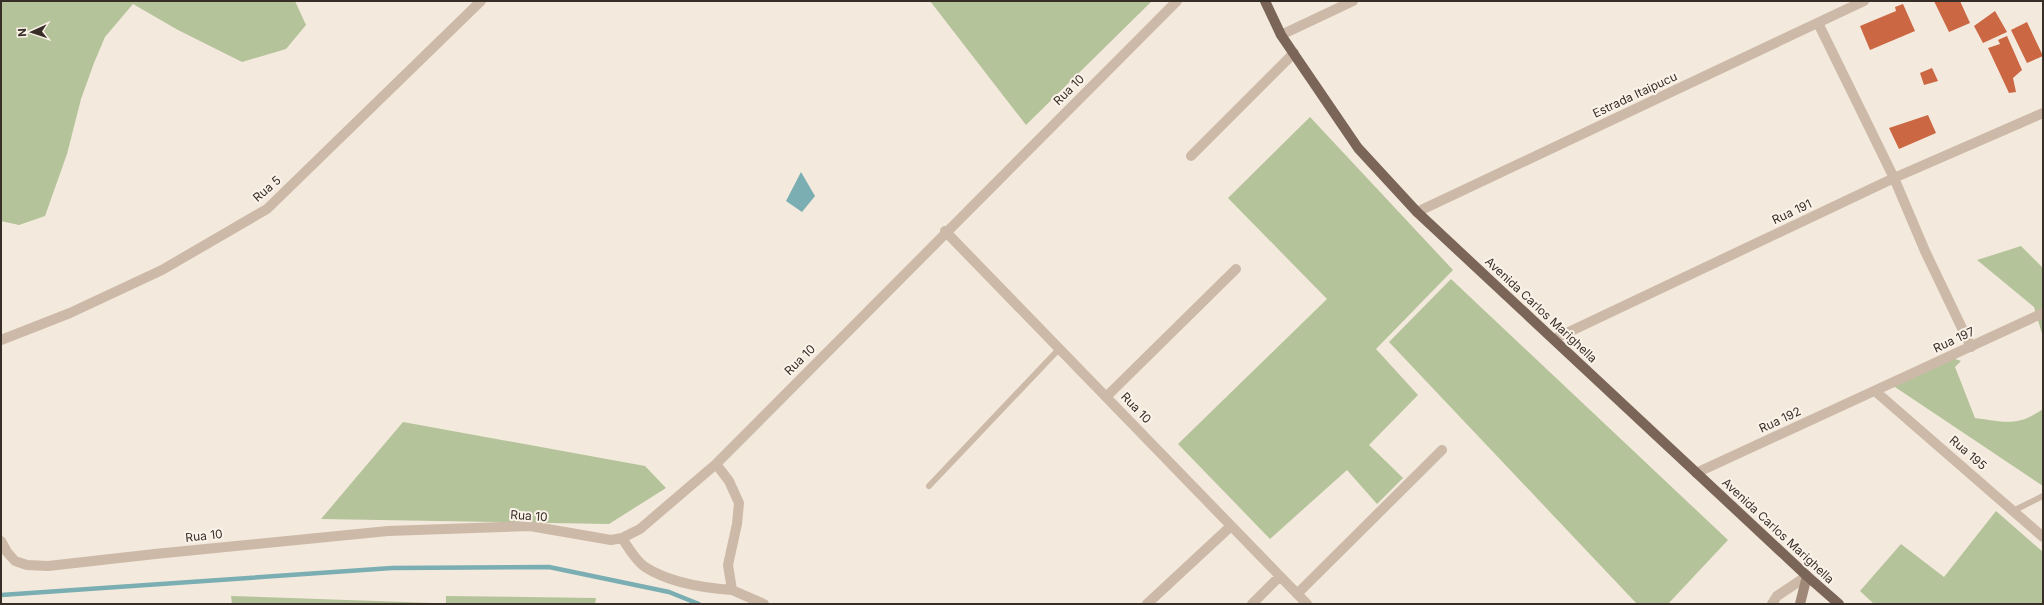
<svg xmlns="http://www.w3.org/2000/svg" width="2044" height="605" viewBox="0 0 2044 605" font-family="Inter,sans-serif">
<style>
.green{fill:#b5c39b}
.water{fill:#7aaeb2}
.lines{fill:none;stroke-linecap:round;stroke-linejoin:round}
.stream{stroke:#7aaeb2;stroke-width:4.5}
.building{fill:#cb6742}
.lane{stroke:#ccb9a7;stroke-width:6}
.street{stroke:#ccb9a7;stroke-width:10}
.secondary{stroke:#a08878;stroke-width:10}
.primary{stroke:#7b6559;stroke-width:10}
.labels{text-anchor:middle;stroke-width:4;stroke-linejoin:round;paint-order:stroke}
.street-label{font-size:12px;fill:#382e28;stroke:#fbf3e9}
</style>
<rect width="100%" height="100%" fill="#f3e9dc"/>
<path class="green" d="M1 1H295L306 25 286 49 242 62 178 30 133 4 105 37 94 63 81 99 67 154 45 216 19 225 1 221Z
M930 1H1152L1026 125Z
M1310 117 1453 270 1376 349 1418 395 1369 445 1403 478 1377 504 1347 470 1270 539 1178 444 1327 299 1228 198Z
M2021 246 2043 268V337L2034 307 1977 260Z
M1451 279 1728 540 1668 604H1637L1389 342Z
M1944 355 1961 361 1955 367 1975 418C2005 422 2017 427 2043 409V486L1892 385Z
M403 422 645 466 666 488 609 524 321 519Z
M1996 511 2043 552V604H1874L1860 591 1901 544 1944 577Z
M231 596 433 603V604H232Z
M446 596 596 598 595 604H446Z"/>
<path class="water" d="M801 172 815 196 802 212 786 201Z"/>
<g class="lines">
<path class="stream" d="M1 595 392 568 549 567 669 592 699 604"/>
</g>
<path class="building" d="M1934 1H1960L1970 23 1949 32Z
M1903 4 1915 31 1870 50 1860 26 1896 11 1895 7Z
M1995 11 2007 32 1983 43 1974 26Z
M2027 22 2043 56 2027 63 2011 30Z
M2007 36 2022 70 2013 78 2016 92 2009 93 1988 48 2000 44 1998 40Z
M1932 68 1938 81 1924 85 1920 73Z
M1928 115 1936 133 1899 149 1889 128Z"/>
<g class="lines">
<path class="lane" d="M929 486 1059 349
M2015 510 2043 496"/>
<path class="street" d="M1818 23 1894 178 1925 251 1971 347
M1281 35 1353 1
M1191 156 1294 53
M1417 212 1864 1
M945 231 1307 604
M1554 339 1894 178 2043 113
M1 340 70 313 162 270 267 209 481 1
M1875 391 2043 537
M1107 396 1236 269
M716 464 729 481 739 503 737 524 728 565 732 590 764 604
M1696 473 2043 313
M622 538C628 547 635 560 645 567 670 583 703 588 732 590
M1 541 7 552 15 561 27 565 48 566 155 554 388 531 530 526 611 540 622 538 640 529 716 464 1177 1
M1297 594 1442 450
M1147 604 1231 526
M1252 604 1279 577
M1772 604 1777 596 1807 576"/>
<path class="secondary" d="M1800 604 1807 576"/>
<path class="primary" d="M1265 1 1281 35 1358 148 1417 212 1807 576 1839 604"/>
</g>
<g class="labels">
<g class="street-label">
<text transform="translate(1069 90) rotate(-45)" y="4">Rua 10</text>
<text transform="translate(1635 95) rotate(-25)" y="4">Estrada Itaipucu</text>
<text transform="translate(267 189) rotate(-41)" y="4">Rua 5</text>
<text transform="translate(1792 212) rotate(-25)" y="4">Rua 191</text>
<text transform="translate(1541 310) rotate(43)" y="4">Avenida Carlos Marighella</text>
<text transform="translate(1954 340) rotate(-25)" y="4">Rua 197</text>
<text transform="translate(800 360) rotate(-45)" y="4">Rua 10</text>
<text transform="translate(1136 408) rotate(46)" y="4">Rua 10</text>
<text transform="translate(1780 420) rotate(-25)" y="4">Rua 192</text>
<text transform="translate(1968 453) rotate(41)" y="4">Rua 195</text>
<text transform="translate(529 516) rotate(4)" y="4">Rua 10</text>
<text transform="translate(1778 531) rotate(43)" y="4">Avenida Carlos Marighella</text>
<text transform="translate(204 536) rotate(-6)" y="4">Rua 10</text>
</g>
</g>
<rect width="2044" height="605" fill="none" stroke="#382e28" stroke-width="4"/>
<g transform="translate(32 32) rotate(267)" stroke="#fbf3e9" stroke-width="3" paint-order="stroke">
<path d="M0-3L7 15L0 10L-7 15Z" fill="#382e28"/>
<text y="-6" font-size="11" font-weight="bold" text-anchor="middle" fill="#382e28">N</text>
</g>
</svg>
